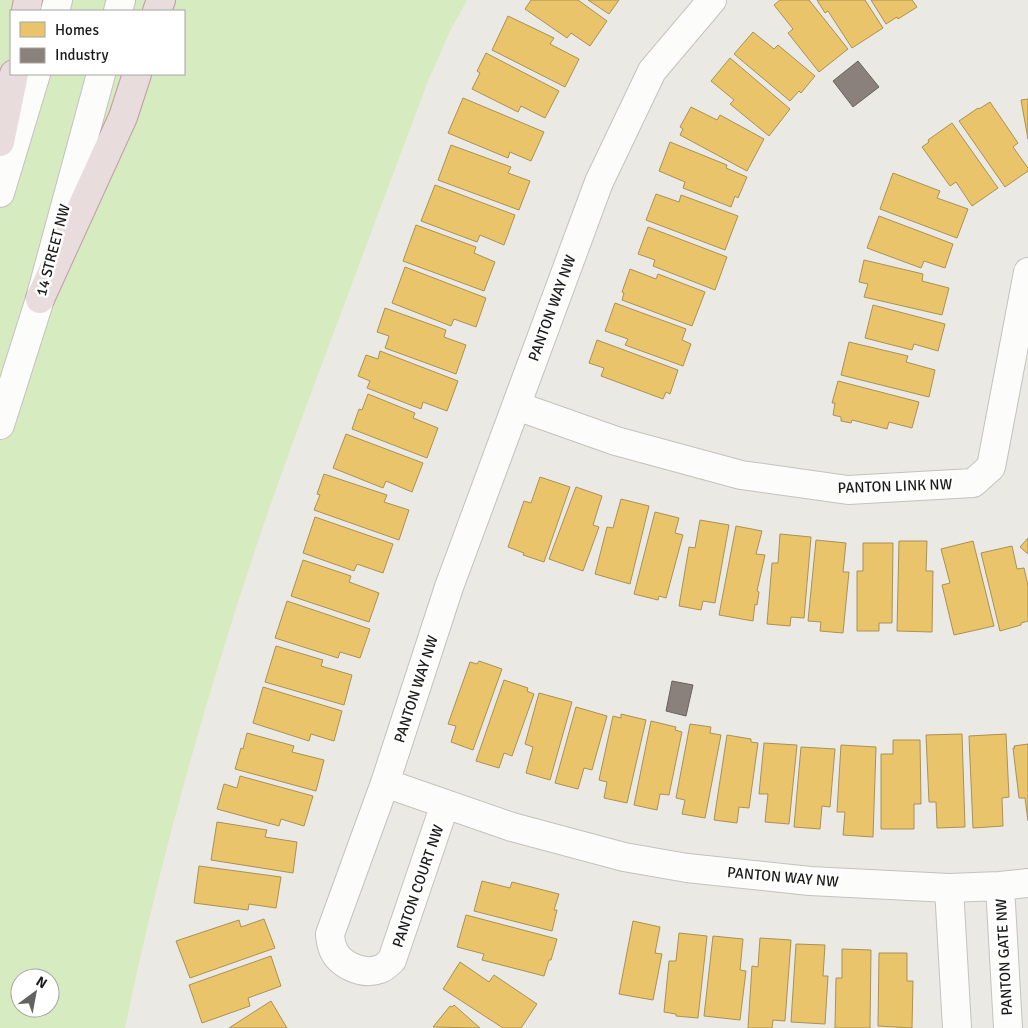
<svg xmlns="http://www.w3.org/2000/svg" width="1028" height="1028" viewBox="0 0 1028 1028" font-family="Signika,sans-serif">
<style>
.grass{fill:#d6ebbf;fill-rule:evenodd}
.homes{fill:#e9c46a;stroke:#ab9152}
.industry{fill:#8a817c;stroke:#69625f}
.lines{fill:none;stroke-linecap:round;stroke-linejoin:round}
.minor-casing{stroke:#c2c2c0;stroke-width:30}
.highway-casing{stroke:#c19aa4;stroke-width:30}
.minor{stroke:#fcfcfb;stroke-width:28}
.highway{stroke:#e9dcdd;stroke-width:28}
.labels{text-anchor:middle;stroke-width:5;stroke-linejoin:round;paint-order:stroke}
.street-label{font-size:15px;fill:#1b1b1b;stroke:#fff}
</style>
<rect width="100%" height="100%" fill="#eae9e4"/>
<path class="grass" d="M0 0H467L450 31 428 81C397 163 366 246 335 329 309 399 282 470 258 541 205 700 159 863 125 1028H0ZM11 11H184V74H11ZM20 978H50V1008H20Z"/>
<path class="homes" d="M531 0H578L607 21 590 46 571 33 567 38 525 9Z
M588 0H619L609 14Z
M780 0H809L848 49 819 72 788 33 793 29 774 5Z
M817 0H865L883 28 852 48 828 11 825 13Z
M871 0H912L917 7 898 19 897 17 886 24Z
M508 16 554 38 550 44 579 59 565 87 492 50Z
M753 32 774 49 778 45 815 76 801 93 799 91 790 101 734 54Z
M486 53 559 91 545 118 521 106 518 112 472 89 480 73 477 71Z
M730 58 790 109 769 136 730 104 734 100 711 81Z
M463 98 544 132 531 161 510 152 508 158 448 133Z
M1028 99V139L1021 100Z
M990 102 1018 143 1013 147 1028 168V171L1005 187 959 121 978 108 979 109Z
M691 107 717 120 720 115 764 139 747 171 680 135 683 129 680 127Z
M952 123 998 188 972 206 956 182 950 186 922 147 929 142 928 140Z
M670 142 727 165 726 168 747 177 738 198 735 196 731 207 683 188 685 182 659 171Z
M451 145 511 167 508 173 530 181 519 210 438 180Z
M893 173 940 191 937 198 968 209 957 238 880 209Z
M435 185 515 215 504 245 480 235 477 242 421 221Z
M656 194 679 202 681 195 738 216 725 250 646 220Z
M879 216 953 244 945 268 924 261 921 268 867 248Z
M416 225 476 247 474 253 495 262 484 291 403 261Z
M648 227 727 257 715 290 653 266 655 260 638 254Z
M864 260 923 274 922 281 949 288 942 315 864 297 868 284 859 282Z
M405 267 486 298 476 327 454 319 451 326 392 303Z
M630 269 656 279 658 274 705 292 692 326 622 300 624 293 622 292Z
M615 303 686 329 682 340 691 344 683 366 625 345 628 339 605 331Z
M873 305 945 324 938 351 914 344 912 350 865 338Z
M385 308 446 330 444 337 466 345 456 374 385 348 389 336 377 332Z
M597 340 678 370 670 394 666 392 663 399 601 376 604 368 589 363Z
M849 342 908 356 906 362 935 370 929 397 841 375Z
M380 351 458 381 447 411 423 402 421 409 367 388 370 381 358 376 366 355 378 359Z
M838 381 919 402 912 428 889 422 887 429 852 420 851 423 841 421V417L833 415 835 403H832Z
M368 394 415 413 413 418 438 428 427 458 352 429 359 409 362 410Z
M346 434 423 463 412 492 386 481 383 488 333 468Z
M324 474 387 495 384 502 409 510 399 540 314 510 320 495 317 494Z
M540 477 570 487 544 562 523 555 524 553 508 547 524 501 531 503Z
M576 487 602 496 593 525 599 527 583 571 549 559Z
M621 499 649 506 630 584 595 574 607 527 613 528Z
M655 512 679 518 675 533 683 535 666 598 659 596 658 600 634 594Z
M315 517 393 544 383 573 357 564 354 571 303 553Z
M700 520 729 525 715 603 703 601 701 610 679 606 689 547 695 548Z
M736 526 762 531 756 554 765 555 757 591 759 592 757 605 755 604 753 621 719 615Z
M780 534 811 537 804 618 791 617 790 626 767 624 772 563H778Z
M1028 538V554L1020 547Z
M816 540 846 543 843 572H849L843 633 820 631 821 622 808 621Z
M899 541H927L926 571H933L932 632 897 631Z
M973 541 994 626 954 635 942 585 950 583 941 549Z
M863 543H893L892 623H879V631H857V571H863Z
M1012 546 1017 569 1024 568 1028 586V621L1021 623V625L1000 631 981 553Z
M303 560 351 576 349 582 379 593 369 622 291 596Z
M287 601 370 629 360 658 340 652 338 658 275 638Z
M276 646 323 660 321 666 352 675 344 705 265 682Z
M479 661 502 669 473 750 451 742 456 726 448 724 470 662 477 664Z
M504 680 528 688 527 691 534 694 512 756 504 753 499 768 476 761Z
M263 687 342 711 334 741 311 734 309 741 253 723Z
M539 693 572 702 550 780 526 773 533 747 525 744Z
M576 707 607 716 592 770 584 768 578 789 555 783Z
M621 714 646 720 627 803 604 798 607 782 599 780 613 716 621 718Z
M651 721 676 727 675 730 682 732 669 795 660 794 657 810 634 805Z
M690 724 711 727 710 733 721 735 705 818 682 814 685 800 676 798Z
M247 733 294 746 292 752 324 760 316 791 235 769 241 748 243 749Z
M962 734 965 827 937 828 936 802H929L926 735Z
M1006 734 1009 797 1002 798 1003 826 973 828 969 736Z
M727 735 751 739V742L758 743 749 808 739 807 737 823 714 820Z
M893 740H920L921 804H914V829H881V754H893Z
M764 743 797 745 789 824 765 822 768 794H759Z
M1028 744V821L1025 798H1019L1013 748H1015L1014 746Z
M841 745 876 747 873 837 843 835 845 812H837Z
M801 747 835 749 830 807 822 806 820 829 794 827Z
M240 776 313 796 304 826 281 819 279 826 217 809 224 784 237 788Z
M217 822 267 830 265 837 297 842 293 873 211 860Z
M199 866 281 877 276 908 249 904 248 910 194 903Z
M482 881 510 888 512 882 559 894 554 910H557L552 931 474 911Z
M466 915 557 939 551 960H549L544 976 482 960 484 954 457 947Z
M264 919 275 948 190 978 176 941 239 920 241 927Z
M633 921 660 927 655 953 662 954 653 1000 619 994Z
M679 933 707 936 698 1018 676 1016V1014L664 1012 669 961H676Z
M713 936 743 939 740 970 746 971 740 1020 704 1016Z
M760 938 791 940 785 1021 773 1020 772 1028H748L752 966 758 967Z
M796 944 825 945 823 976H828L825 1024 791 1022Z
M842 949 871 950 870 1028H835L836 978H842Z
M879 953H907V981H913L912 1028 878 1026Z
M271 956 281 986 248 998 250 1006 202 1023 189 985Z
M460 962 489 982 494 975 537 1004 521 1028H503L443 989Z
M271 1001 287 1028H229Z
M454 1005 480 1028 433 1027 450 1006 452 1007Z"/>
<path class="industry" d="M858 61 879 87 853 107 833 81Z
M672 681 693 685 686 716 666 711Z"/>
<g class="lines">
<defs>
<path id="minor" d="M55 11 58 0
M118 11 121 0
M0 193 36 74
M517 406 616 441 741 475 848 490 973 483 991 467 1028 272
M0 425 40 299 101 74
M385 783 512 827 624 857 687 868 810 881 949 888 1000 886 1028 883
M445 804 392 960C389 963 384 968 380 969 362 976 337 964 332 946 331 942 330 938 330 934L385 783 449 587 599 182 652 71 712 0
M1000 886 1008 1028
M949 888 957 1028"/>
<path id="highway" d="M26 11 28 0
M157 11 161 0
M0 142 14 74
M40 299 123 117 137 74"/>
</defs>
<use href="#minor" class="minor-casing"/>
<use href="#highway" class="highway-casing"/>
<use href="#minor" class="minor"/>
<use href="#highway" class="highway"/>
</g>
<g class="labels">
<g class="street-label">
<text transform="translate(53 250) rotate(-75)" y="5">14 STREET NW</text>
<text transform="translate(552 308) rotate(-70)" y="5">PANTON WAY NW</text>
<text transform="translate(895 486) rotate(-2)" y="5">PANTON LINK NW</text>
<text transform="translate(416 689) rotate(-72)" y="5">PANTON WAY NW</text>
<text transform="translate(783 877) rotate(5)" y="5">PANTON WAY NW</text>
<text transform="translate(418 886) rotate(-71)" y="5">PANTON COURT NW</text>
<text transform="translate(1004 957) rotate(-93)" y="5">PANTON GATE NW</text>
</g>
</g>
<rect x="10" y="10" width="175" height="65" fill="#ffffff" stroke="#a4a4a4"/>
<rect x="20" y="22" width="25" height="15" fill="#e9c46a" stroke="#a4a4a4"/>
<text x="55" y="35" font-size="15" fill="#1b1b1b">Homes</text>
<rect x="20" y="48" width="25" height="15" fill="#8a817c" stroke="#a4a4a4"/>
<text x="55" y="60" font-size="15" fill="#1b1b1b">Industry</text>
<g transform="translate(35 993) rotate(32)"><circle r="24" fill="#ffffff" stroke="#a4a4a4"/>
<path d="M0-4L9 19L0 12L-9 19Z" fill="#636361"/>
<text y="-8" font-size="14" font-weight="bold" text-anchor="middle" fill="#1b1b1b">N</text>
</g>
</svg>
